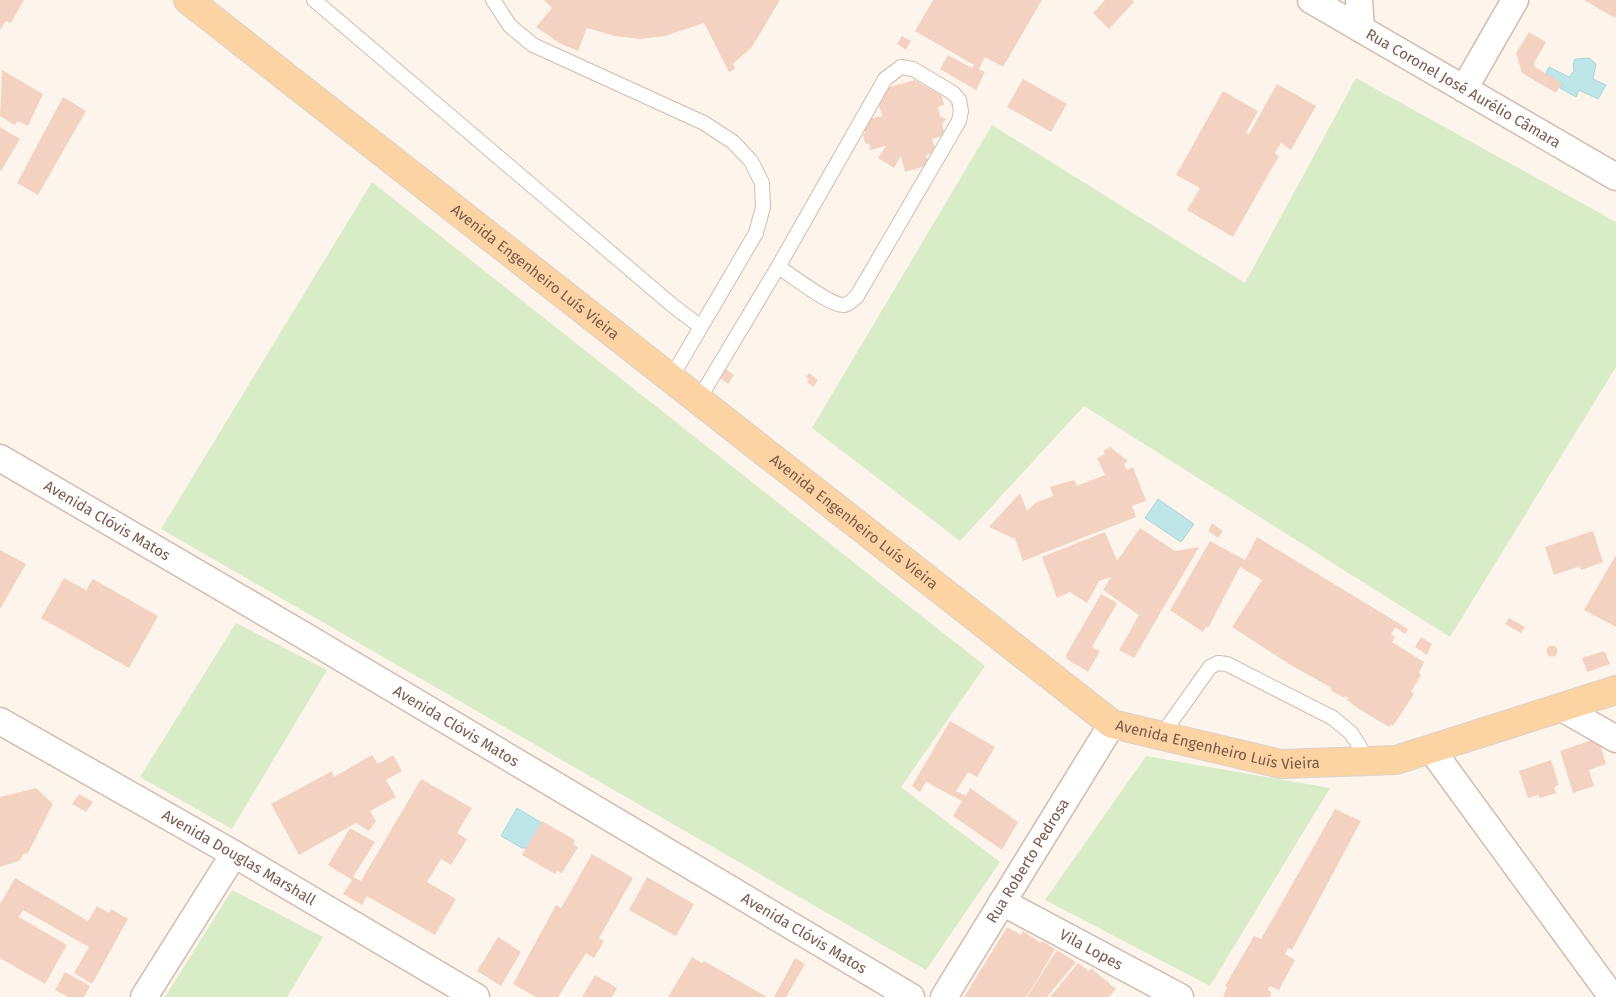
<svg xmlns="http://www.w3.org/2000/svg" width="1616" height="997" viewBox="0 0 1616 997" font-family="'Fira Sans',sans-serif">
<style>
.green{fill:#d9ecc8}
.water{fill:#bee5e8;stroke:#a4d6db}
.building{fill:#f4d2c2}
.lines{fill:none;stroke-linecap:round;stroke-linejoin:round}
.lane-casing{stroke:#d1bbaf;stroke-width:16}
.street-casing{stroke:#d1bbaf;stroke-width:29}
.primary-casing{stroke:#dad1cd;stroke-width:30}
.lane{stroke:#fff;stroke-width:14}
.street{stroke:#fff;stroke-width:26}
.primary{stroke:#fcd4a3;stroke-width:28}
.labels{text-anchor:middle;stroke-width:4;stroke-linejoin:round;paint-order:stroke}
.street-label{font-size:15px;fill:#7a594c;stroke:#fff9f2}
</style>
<rect width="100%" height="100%" fill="#fdf5eb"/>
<path class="green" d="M1356 78 1616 222V367L1450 637 1084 406 960 541 812 428 992 125 1245 283Z
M372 182 985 666 901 787 1000 862 926 970 161 529Z
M236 623 327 670 232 829 140 777Z
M1146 756 1330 788 1210 986 1045 900Z
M232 890 323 937 287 997H165Z"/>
<path class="water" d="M1589 58 1596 64 1593 79 1606 85 1598 99 1579 90 1576 97 1560 88 1562 84 1545 75 1549 67 1569 77 1574 71 1573 64 1575 59Z
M1158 499 1194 524 1181 542 1145 518Z
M517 808 545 825 528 848H522L501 836Z"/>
<path class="building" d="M0 0H24L11 23 6 21 0 30Z
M544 0H780L752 47 733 64 735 69 729 72 704 23 665 36 640 39 615 36 587 28 578 51 561 44 536 27 552 8Z
M933 0H1042L1003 67 985 57 979 69 985 72 976 90 940 69 948 55 972 68 974 65 915 31Z
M1105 0H1132L1134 2 1109 29 1093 13Z
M1584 0H1616V16L1615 18Z
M1529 32 1546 42 1534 63 1535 67 1562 83 1556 93 1522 73 1516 53Z
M902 36 911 41 906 50 897 44Z
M2 70 43 94 28 126 18 121 15 125 0 116Z
M1023 79 1067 104 1051 132 1007 107Z
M915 80 942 96 944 105 938 107 940 116 946 119 942 124 945 135 932 139 936 152 926 155 929 165 905 172 901 156 894 168 878 158 886 146 870 150 869 144 865 143 863 135 865 132 864 126 868 119 882 116 878 102 886 88Z
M1277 84 1316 106 1291 150 1281 143 1275 153 1279 156 1233 237 1187 210 1200 188 1176 175 1223 91 1258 111 1246 133 1249 134Z
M63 97 86 111 38 195 17 183Z
M0 127 20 139 1 171H0Z
M714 360 734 375 728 384 708 369Z
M809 373 818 380 813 387 807 382 809 379 806 377Z
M1110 447 1128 461 1124 464 1127 470 1133 467 1146 501 1132 506 1136 517 1023 561 1015 539 989 527 1020 493 1027 511 1035 503 1053 496 1050 487 1074 480 1077 486 1105 475 1097 458 1105 454 1103 451Z
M1212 523 1223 531 1218 538 1208 531Z
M1140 528 1175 551 1199 547 1134 658 1119 650 1139 615 1103 590 1111 577 1099 581 1087 603 1070 592 1057 598 1042 557 1105 532 1117 561Z
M1593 531 1603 562 1581 570 1580 566 1554 575 1545 547Z
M1257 537 1408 629 1405 634 1395 627 1391 634 1395 637 1392 642 1424 662 1419 673 1421 675 1411 692 1414 694 1393 726 1391 724 1389 727 1359 709 1347 700 1348 698 1345 696 1344 698 1330 690 1332 688 1287 663V661L1286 662 1232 627 1262 580 1240 567 1208 628 1206 627 1203 632 1170 610 1210 541 1245 560Z
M0 550 26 564 0 609Z
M1616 555V627L1584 610Z
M64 578 86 590 93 579 158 616 129 668 41 618Z
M1101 594 1117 603 1092 647 1100 651 1088 672 1067 659 1066 655Z
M1509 618 1525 627 1521 633 1505 624Z
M1421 637 1432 644 1427 655 1415 647Z
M1546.5 651a5.5 5.5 0 1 1 11 0a5.5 5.5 0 1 1-11 0Z
M1601 652H1605L1610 664 1587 672 1582 658Z
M950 721 995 747 977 777 968 772 956 791 966 796 970 788 1018 822 1002 850 953 816 962 801 926 782 920 792 912 786Z
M1598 738 1606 764 1589 770 1594 786 1573 793 1560 751Z
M372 755 378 764 393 755 402 771 386 780 396 797 370 811 376 821 369 831 356 823 299 855 271 804 332 771 334 777Z
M1551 760 1559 785 1554 787 1556 793 1540 798 1538 795 1528 798 1519 771Z
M421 779 472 808 457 833 467 839 451 865 441 859 427 882 456 899 435 935 367 896 362 905 343 894 352 880 328 865 350 828 375 842 353 877 361 881Z
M36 788 53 804 28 853 24 854 19 861 0 867V797Z
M79 794 93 802 86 812 72 804Z
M1335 809 1361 821 1292 950 1288 948 1285 954 1295 960 1279 990 1270 986 1268 990 1271 992 1270 997H1223L1227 987 1225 986 1254 936 1261 939Z
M542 821 575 840 573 844 578 847 562 873 557 871 555 874 522 855Z
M592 854 633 878 599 938 604 941 594 958 586 953 558 997H536L513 984 556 905 561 908Z
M647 877 694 904 676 936 629 910Z
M15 878 88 921 97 906 109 913 111 909 128 919 92 984 74 973 89 947 23 910 19 917 67 945 45 984 0 958V904Z
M1007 927 1021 935 1023 931 1041 943 1042 941 1055 949 1036 982 1026 997H964Z
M498 937 521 952 501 986 477 971Z
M1057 950 1076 962 1047 997H1027Z
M692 957 702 963 704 961 767 997H668Z
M795 958 805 964 786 997H774Z
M1078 963 1089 971 1091 968 1116 989 1109 997H1050Z
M65 972 90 986 84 997H68L55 990Z
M595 975 617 988 612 997H582Z"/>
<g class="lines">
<defs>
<path id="lane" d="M314 0 672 305 701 327
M493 0 510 26 533 45 704 123 733 142 751 161 762 183 763 207 756 233 671 378
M699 399 778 267 885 79 901 67 913 69 953 93 959 100 961 111 959 121 857 296C853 300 850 304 844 305 830 306 792 275 778 267
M1161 736 1210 667 1218 663 1227 664 1333 718 1351 733 1360 747 1361 760"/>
<g id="street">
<path id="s1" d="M1311 0 1616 177"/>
<path d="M1359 0 1361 29"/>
<path d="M1464 89 1515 0"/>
<path id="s2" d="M0 458 303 635 911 997"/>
<path d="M1562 708 1616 739"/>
<path id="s3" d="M0 721 234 854 476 997"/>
<path d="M1431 749 1607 990"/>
<path id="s4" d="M1002 902 1180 997"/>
<path d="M144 997 234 854"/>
<path id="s5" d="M944 997 1112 724"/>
</g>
<g id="primary">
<path id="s6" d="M188 0 1112 724 1281 764 1396 760 1616 690"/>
</g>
</defs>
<use href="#lane" class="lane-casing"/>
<use href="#street" class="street-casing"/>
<use href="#primary" class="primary-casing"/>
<use href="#lane" class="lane"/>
<use href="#street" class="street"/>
<use href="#primary" class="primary"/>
</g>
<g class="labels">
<g class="street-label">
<text dy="5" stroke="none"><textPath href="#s1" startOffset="176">Rua Coronel José Aurélio Câmara</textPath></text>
<text dy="5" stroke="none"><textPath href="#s6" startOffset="441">Avenida Engenheiro Luís Vieira</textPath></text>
<text dy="5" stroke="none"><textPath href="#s2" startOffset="124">Avenida Clóvis Matos</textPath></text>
<text dy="5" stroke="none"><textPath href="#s6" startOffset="846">Avenida Engenheiro Luís Vieira</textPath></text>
<text dy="5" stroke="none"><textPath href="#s2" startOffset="529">Avenida Clóvis Matos</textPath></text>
<text dy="5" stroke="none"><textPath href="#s6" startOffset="1282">Avenida Engenheiro Luís Vieira</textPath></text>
<text dy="5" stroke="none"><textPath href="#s3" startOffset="275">Avenida Douglas Marshall</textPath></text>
<text dy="5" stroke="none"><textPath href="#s5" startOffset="160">Rua Roberto Pedrosa</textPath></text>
<text dy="5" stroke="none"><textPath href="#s2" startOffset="934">Avenida Clóvis Matos</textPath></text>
<text dy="5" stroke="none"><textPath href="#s4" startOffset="101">Vila Lopes</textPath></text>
</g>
</g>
</svg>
